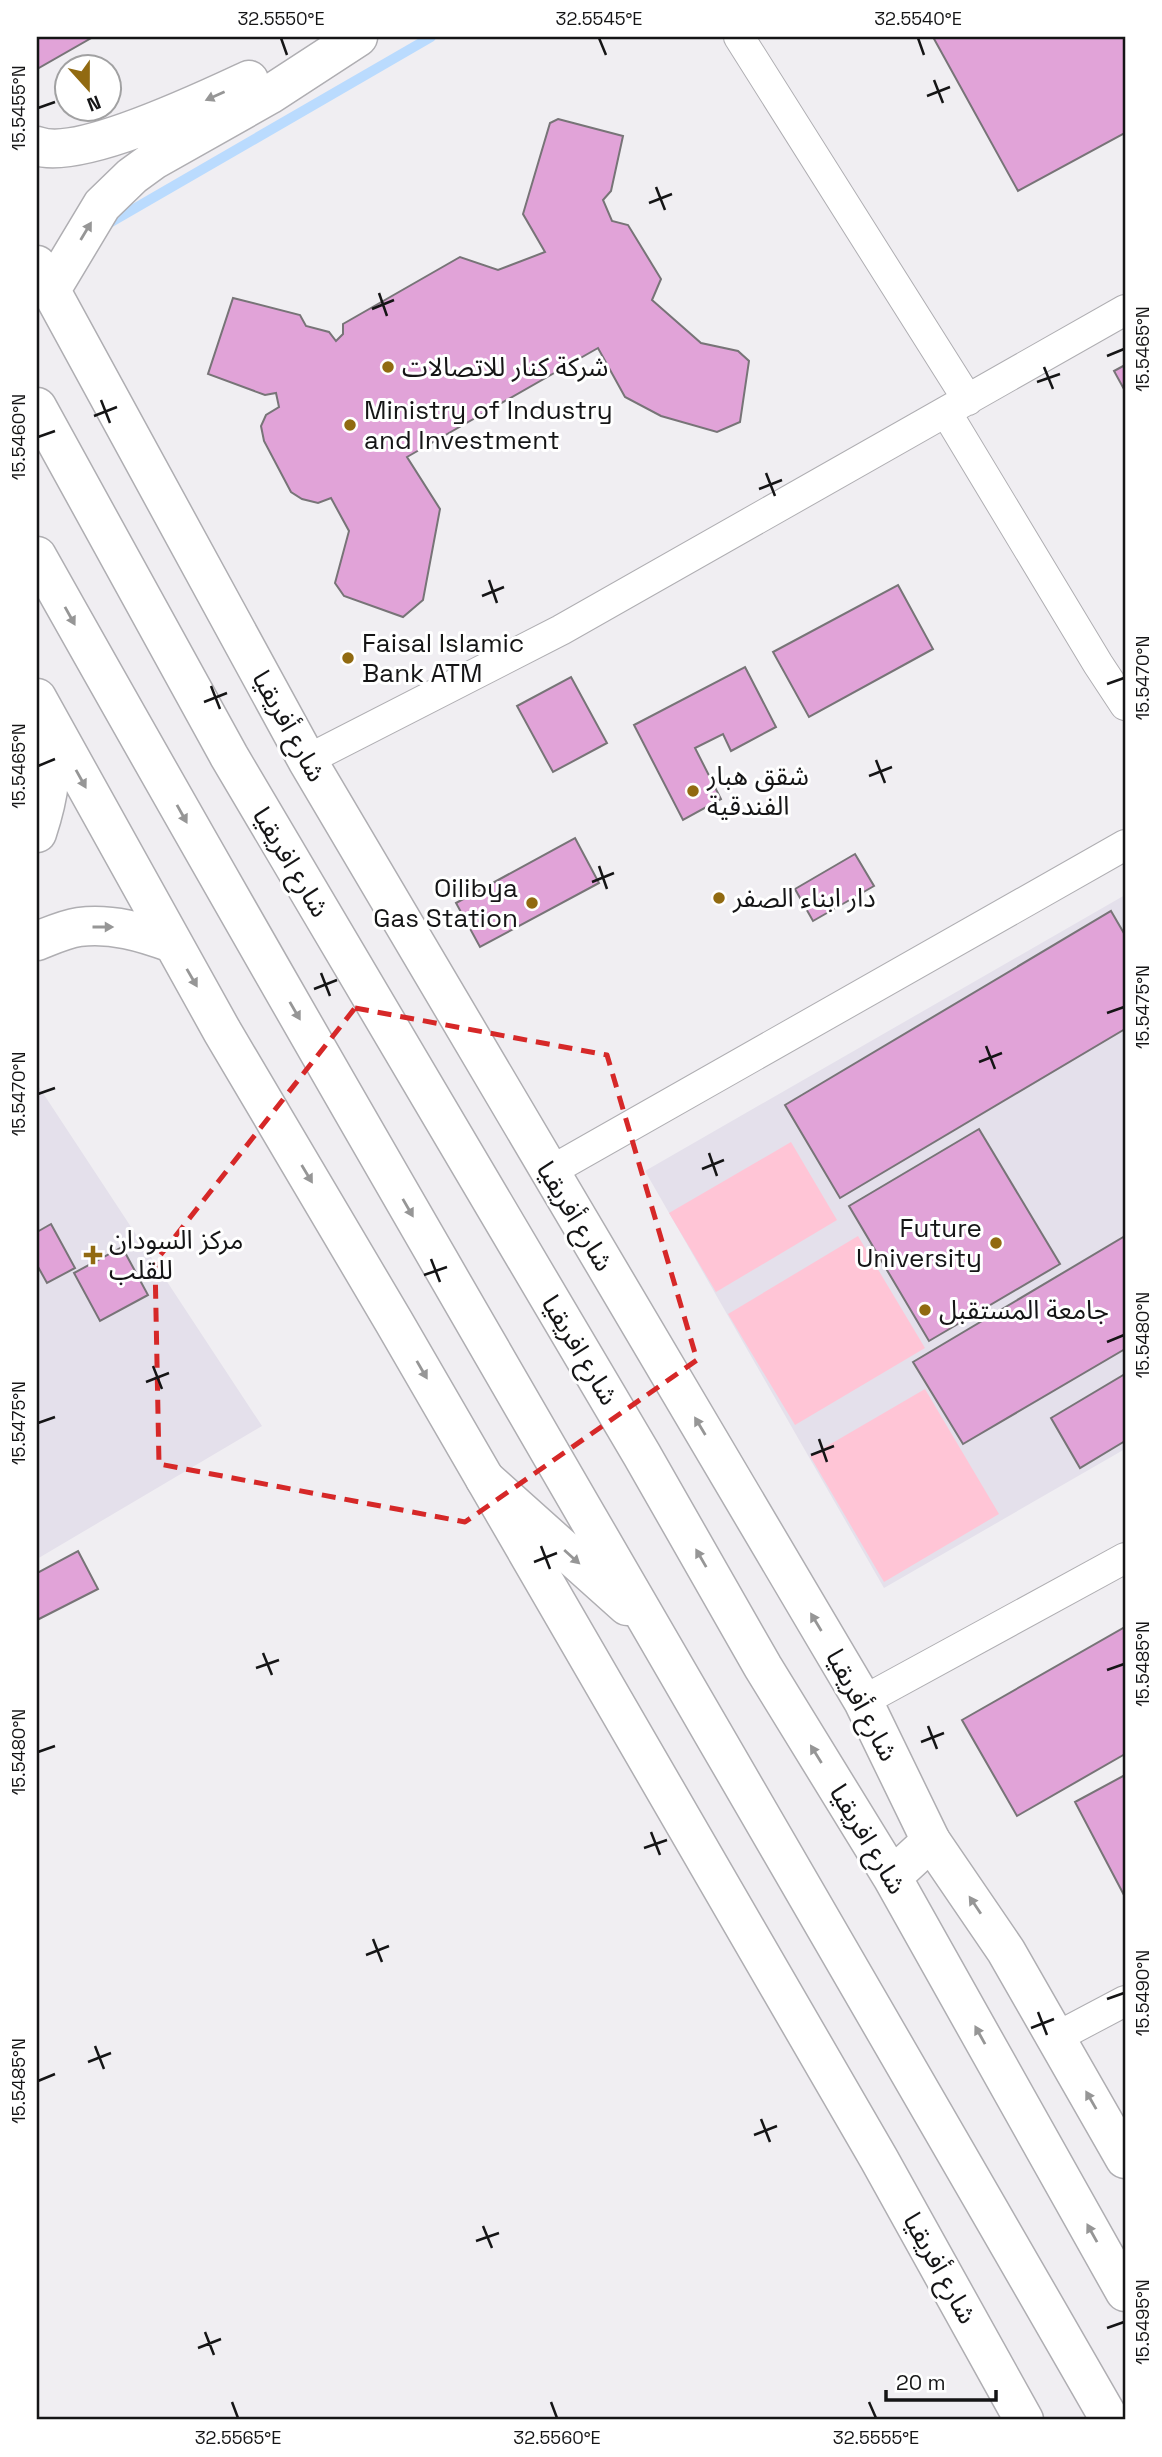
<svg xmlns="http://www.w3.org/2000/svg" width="1162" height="2457" viewBox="0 0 1162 2457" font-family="'Space Grotesk','Noto Sans Arabic',sans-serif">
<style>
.built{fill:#e4e0eb}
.green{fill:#ffc5d6}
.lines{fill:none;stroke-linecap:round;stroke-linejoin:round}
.stream{stroke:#badbfe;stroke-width:10}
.building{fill:#e1a3d8;stroke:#777477;stroke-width:2}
.street-casing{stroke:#afaeb2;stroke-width:32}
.secondary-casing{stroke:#afaeb2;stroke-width:41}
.highway-casing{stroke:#afaeb2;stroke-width:41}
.street{stroke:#fff;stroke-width:30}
.secondary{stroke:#fff;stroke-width:38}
.highway{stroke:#fff;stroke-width:38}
.oneway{fill:#969696}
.marked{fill:none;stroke:#d62828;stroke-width:5;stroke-dasharray:14 9;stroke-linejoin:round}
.ticks{fill:none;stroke:#151516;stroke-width:2.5}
.poi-dot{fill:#916a11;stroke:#fff;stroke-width:2.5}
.labels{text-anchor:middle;stroke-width:6;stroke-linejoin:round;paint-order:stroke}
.poi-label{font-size:26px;fill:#151516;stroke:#fff;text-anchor:start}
.street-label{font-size:26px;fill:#151516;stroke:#fff}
.neatline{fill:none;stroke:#151516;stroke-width:2.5}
.ticks-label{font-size:18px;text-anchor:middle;fill:#151516}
</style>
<rect width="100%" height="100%" fill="#f0eef2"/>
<path class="built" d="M1125 895V1449L884 1588 645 1171Z
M37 1084 262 1426 37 1559Z"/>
<path class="green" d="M791 1142 837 1220 716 1292 669 1213Z
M858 1236 925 1348 795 1425 728 1314Z
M925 1389 999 1514 884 1582 810 1456Z"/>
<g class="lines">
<path class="stream" d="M106 225 431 37"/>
</g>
<path class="building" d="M37 37H93L37 69Z
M933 37H1125V133L1018 191Z
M558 119 623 136 611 191 603 200 612 221 628 225 661 279 652 300 701 343 738 351 749 361 740 422 717 432 661 416 625 397 598 348 407 457 440 509 423 600 403 617 344 596 335 583 349 531 331 498 318 503 302 499 291 492 264 441 261 426 266 415 279 407 276 393 265 395 208 374 233 298 300 315 306 326 329 332 336 341 343 334V324L460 257 498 270 545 252 523 214 550 123Z
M1125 365V391L1114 371Z
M898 585 933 649 809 717 773 652Z
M745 667 776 727 731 751 723 734 695 748 721 799 683 820 634 725Z
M571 677 607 743 553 772 517 706Z
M575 838 599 883 480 947 456 903Z
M855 854 874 886 813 921 795 889Z
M1111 911 1125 935V1029L840 1198 785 1105Z
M979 1129 1060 1264 929 1341 849 1206Z
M51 1224 75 1268 47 1283 37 1265V1232Z
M1125 1236V1349L963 1444 913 1362Z
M122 1247 148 1295 100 1321 74 1273Z
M1125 1374V1441L1080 1468 1051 1418Z
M78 1551 98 1589 37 1620V1573Z
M1125 1627V1754L1017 1816 962 1720Z
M1125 1775V1897L1075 1802Z"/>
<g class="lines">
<defs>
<path id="street" d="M739 37 968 400
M946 412 1098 664 1125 705
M307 760 561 630 1125 310
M549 1172 1125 845
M863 1701 1125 1558
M1055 2038 1125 2001"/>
<path id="secondary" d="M37 146C79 161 206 100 249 80
M37 265 307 760 863 1701 931 1841 1006 1951 1125 2159
M51 290 102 205 132 176 154 160 269 95 358 37
M37 698 222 1031 394 1322 879 2159 1024 2420
M37 833C49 797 55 762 46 725
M37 941C50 936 65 929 79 927 112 923 142 932 172 943"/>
<path id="highway" d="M37 407 229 756 642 1455 763 1667 892 1877 1125 2292
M37 556C388 1181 753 1798 1110 2420
M485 1479 627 1606
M892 1877 931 1841"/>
</defs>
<use href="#street" class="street-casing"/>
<use href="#secondary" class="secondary-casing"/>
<use href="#highway" class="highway-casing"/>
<use href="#street" class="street"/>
<use href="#secondary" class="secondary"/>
<use href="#highway" class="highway"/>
</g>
<defs><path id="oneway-solid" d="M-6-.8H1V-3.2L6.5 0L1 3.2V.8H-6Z" transform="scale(1.75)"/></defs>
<g class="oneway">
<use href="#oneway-solid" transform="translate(215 96) rotate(156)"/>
<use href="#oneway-solid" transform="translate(86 231) rotate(-59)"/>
<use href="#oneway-solid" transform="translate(70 616) rotate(61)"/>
<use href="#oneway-solid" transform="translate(81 779) rotate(61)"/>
<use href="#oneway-solid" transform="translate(182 814) rotate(61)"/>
<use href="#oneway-solid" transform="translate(103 927)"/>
<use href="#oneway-solid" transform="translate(192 978) rotate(60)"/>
<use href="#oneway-solid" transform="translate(295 1011) rotate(60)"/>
<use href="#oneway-solid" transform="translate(307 1174) rotate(59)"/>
<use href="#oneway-solid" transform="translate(408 1208) rotate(60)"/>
<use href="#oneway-solid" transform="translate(422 1370) rotate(60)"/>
<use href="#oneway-solid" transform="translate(700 1426) rotate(-121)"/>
<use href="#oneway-solid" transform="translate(572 1557) rotate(42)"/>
<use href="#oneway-solid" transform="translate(701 1558) rotate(-120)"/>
<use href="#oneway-solid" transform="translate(816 1622) rotate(-121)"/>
<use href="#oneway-solid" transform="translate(816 1754) rotate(-122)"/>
<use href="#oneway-solid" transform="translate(975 1905) rotate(-124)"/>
<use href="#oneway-solid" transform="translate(980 2035) rotate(-119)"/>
<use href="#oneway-solid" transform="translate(1091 2100) rotate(-120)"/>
<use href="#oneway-solid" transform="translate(1092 2233) rotate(-119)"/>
</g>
<path class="marked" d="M355 1008 607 1055 697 1360 465 1522 159 1464 155 1262Z"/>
<path class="ticks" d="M281 38 287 55M599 38 606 55M918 38 924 55M934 80 943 103M927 96 950 87M38 108 55 102M656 187 665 210M649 203 672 194M379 293 387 316M372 309 394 300M1107 356 1124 349M1044 367 1053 389M1037 382 1060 374M101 400 110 423M94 416 117 407M38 437 55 431M766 473 775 496M759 489 782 480M489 580 497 603M482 596 504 587M1107 684 1124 678M211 686 220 709M204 702 227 693M876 760 885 783M38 766 55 759M869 776 892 767M599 866 607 889M592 882 614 873M321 973 330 996M314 989 337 980M1107 1013 1124 1007M986 1046 995 1069M979 1062 1002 1053M38 1094 55 1088M709 1153 717 1176M702 1169 724 1160M431 1259 440 1282M424 1275 447 1267M1107 1342 1124 1335M153 1366 162 1389M146 1382 169 1373M38 1423 55 1417M819 1439 827 1462M811 1455 834 1446M541 1546 550 1569M534 1562 557 1553M263 1653 272 1675M256 1668 279 1660M1107 1670 1124 1664M928 1726 937 1749M921 1742 944 1733M38 1752 55 1746M651 1832 660 1855M644 1848 667 1840M373 1939 382 1962M366 1955 389 1946M1107 1999 1124 1993M1038 2012 1047 2035M1031 2028 1054 2019M95 2046 104 2069M88 2062 111 2053M38 2081 55 2074M761 2119 770 2142M754 2135 777 2126M483 2226 492 2248M476 2241 499 2233M1107 2328 1124 2322M205 2332 214 2355M198 2348 221 2339M232 2402 238 2418M551 2402 557 2418M869 2402 876 2418"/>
<g class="poi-dot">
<circle cx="388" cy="367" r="7"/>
<circle cx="350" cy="425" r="7"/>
<circle cx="348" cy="658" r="7"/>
<circle cx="693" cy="791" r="7"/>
<circle cx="719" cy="898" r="7"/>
<circle cx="532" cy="903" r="7"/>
<circle cx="996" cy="1243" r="7"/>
<path d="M89.5 1244.5h7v7h7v7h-7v7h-7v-7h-7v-7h7z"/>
<circle cx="925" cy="1310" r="7"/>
</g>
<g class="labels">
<g class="poi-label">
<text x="402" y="376">شركة كنار للاتصالات</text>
<text x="364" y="419">Ministry of Industry<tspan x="364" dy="30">and Investment</tspan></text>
<text x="362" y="652">Faisal Islamic<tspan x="362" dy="30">Bank ATM</tspan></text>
<text x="707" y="785">شقق هبار<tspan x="707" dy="30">الفندقية</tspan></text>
<text x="518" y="897" text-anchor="end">Oilibya<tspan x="518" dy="30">Gas Station</tspan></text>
<text x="733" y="907">دار ابناء الصفر</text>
<text x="982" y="1237" text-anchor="end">Future<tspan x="982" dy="30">University</tspan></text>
<text x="109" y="1249">مركز السودان<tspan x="109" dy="30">للقلب</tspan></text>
<text x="939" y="1319">جامعة المستقبل</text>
</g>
<g class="street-label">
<text transform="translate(289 726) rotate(61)" y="9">شارع أفريقيا</text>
<text transform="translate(291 862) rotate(59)" y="9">شارع افريقيا</text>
<text transform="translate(575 1216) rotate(59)" y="9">شارع أفريقيا</text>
<text transform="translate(580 1350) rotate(59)" y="9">شارع افريقيا</text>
<text transform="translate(862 1705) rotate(62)" y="9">شارع أفريقيا</text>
<text transform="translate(868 1839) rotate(59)" y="9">شارع افريقيا</text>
<text transform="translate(940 2268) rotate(61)" y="9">شارع أفريقيا</text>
</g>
</g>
<rect width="1162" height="2457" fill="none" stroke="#ffffff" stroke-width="77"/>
<g transform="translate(88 88) rotate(159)"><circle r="33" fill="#ffffff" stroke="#a1a1a2" stroke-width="2"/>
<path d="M0-5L12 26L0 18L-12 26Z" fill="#916a11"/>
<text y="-10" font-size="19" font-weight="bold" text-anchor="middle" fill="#151516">N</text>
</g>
<path d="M886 2390v10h110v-10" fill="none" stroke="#151516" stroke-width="3.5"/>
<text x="896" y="2390" font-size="21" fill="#151516" stroke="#ffffff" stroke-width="5" paint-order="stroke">20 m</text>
<rect x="38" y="38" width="1086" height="2380" class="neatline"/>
<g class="ticks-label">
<text x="281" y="25">32.5550°E</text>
<text x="599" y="25">32.5545°E</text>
<text x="918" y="25">32.5540°E</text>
<text transform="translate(19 108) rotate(-90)" y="6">15.5455°N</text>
<text transform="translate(1143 349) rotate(-90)" y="6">15.5465°N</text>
<text transform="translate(19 437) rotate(-90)" y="6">15.5460°N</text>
<text transform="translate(1143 678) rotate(-90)" y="6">15.5470°N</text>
<text transform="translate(19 766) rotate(-90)" y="6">15.5465°N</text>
<text transform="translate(1143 1007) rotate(-90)" y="6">15.5475°N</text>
<text transform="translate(19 1094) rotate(-90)" y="6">15.5470°N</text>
<text transform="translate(1143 1335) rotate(-90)" y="6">15.5480°N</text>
<text transform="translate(19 1423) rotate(-90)" y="6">15.5475°N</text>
<text transform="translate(1143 1664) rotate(-90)" y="6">15.5485°N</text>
<text transform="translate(19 1752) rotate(-90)" y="6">15.5480°N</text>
<text transform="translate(1143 1993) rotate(-90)" y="6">15.5490°N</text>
<text transform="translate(19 2081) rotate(-90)" y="6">15.5485°N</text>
<text transform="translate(1143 2322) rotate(-90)" y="6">15.5495°N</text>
<text x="238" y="2444">32.5565°E</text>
<text x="557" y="2444">32.5560°E</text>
<text x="876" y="2444">32.5555°E</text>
</g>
</svg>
